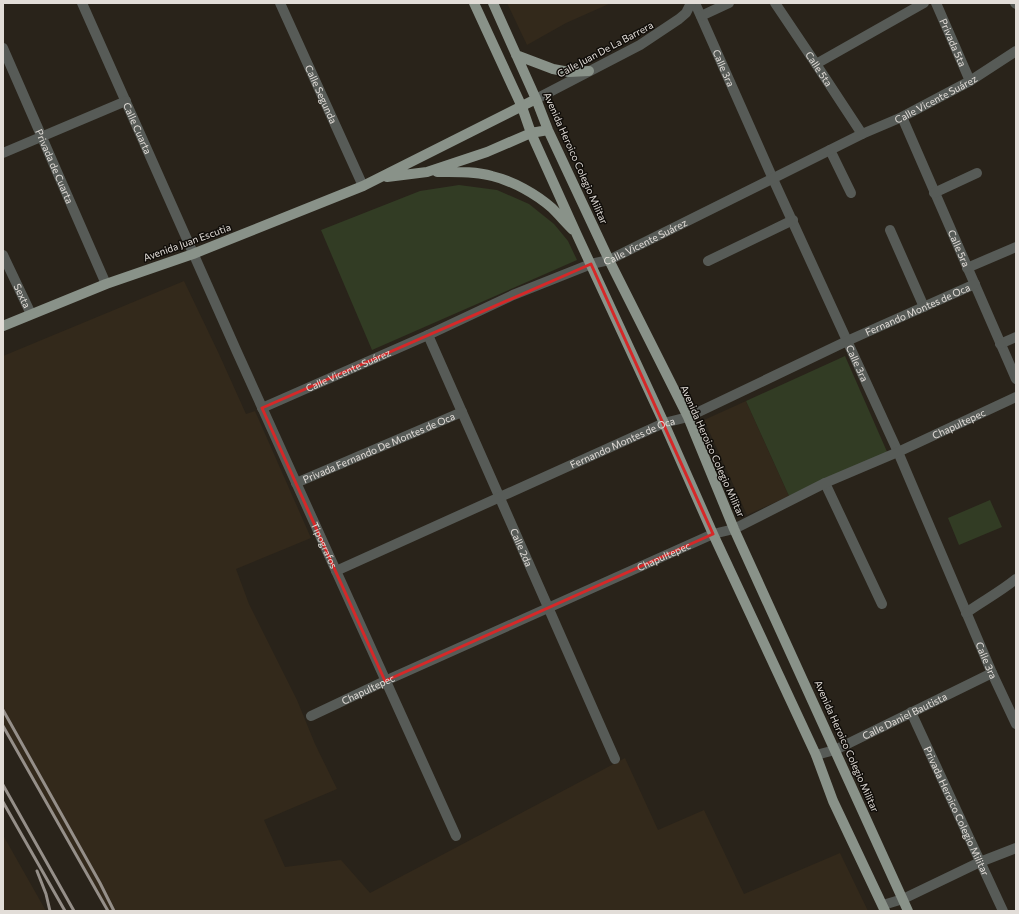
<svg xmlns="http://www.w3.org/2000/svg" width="1019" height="914" viewBox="0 0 1019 914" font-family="Commissioner,sans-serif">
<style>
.built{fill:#33291b}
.green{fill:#323c24}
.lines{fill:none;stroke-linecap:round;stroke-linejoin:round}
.minor{stroke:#575b57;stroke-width:10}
.major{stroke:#899289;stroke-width:10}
.rail{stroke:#958f89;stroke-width:3}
.marked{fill:none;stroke:#d62828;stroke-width:3;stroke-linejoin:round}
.labels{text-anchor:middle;stroke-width:3;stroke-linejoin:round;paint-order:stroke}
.street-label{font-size:10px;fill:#e2ddd8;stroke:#100d09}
</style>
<rect width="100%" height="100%" fill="#29231a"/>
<path class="built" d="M507 3H611L566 23 527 45Z
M184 281 219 354 246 414 255 411 311 538 236 569 249 604 297 700 315 744 337 789 264 820 285 867 341 860 370 893 625 758 658 830 704 810 744 894 840 853 868 911H107L3 728V356Z
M746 401 789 496 747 515 704 420Z
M3 835 46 911H3Z"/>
<path class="green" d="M459 185 497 190 529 204 554 224 568 241 577 260 372 350 321 230 420 191Z
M845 356 888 454 789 496 746 401Z
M990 500 1002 527 959 545 948 518Z"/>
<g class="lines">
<g class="minor">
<path id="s1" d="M82 3 237 352 456 836"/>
<path id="s2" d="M280 3 363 186"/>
<path id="s3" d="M695 3 773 179 898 452 992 673 1016 724"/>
<path id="s4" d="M775 3 816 64 862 134"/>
<path id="s5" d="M936 3 970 81"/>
<path d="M1015 3 1016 4"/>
<path d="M701 16 729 3"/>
<path id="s6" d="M3 48 106 284"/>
<path d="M816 64 924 3"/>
<path d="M536 99 640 45 679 19 686 13 691 3"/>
<path id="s7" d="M902 117 1016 379"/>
<path d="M830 150 851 193"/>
<path d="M3 153 126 101"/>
<path d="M934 193 977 173"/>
<path d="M890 230 924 307"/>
<path id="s8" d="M3 255 31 314"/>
<path d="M708 261 793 220"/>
<path d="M967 268 1016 247"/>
<path id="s9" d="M428 335 615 759"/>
<path d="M1000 344 1016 337"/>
<path id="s10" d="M262 408 428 335 513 295 591 264 609 260 862 134 902 117 970 81 1016 51"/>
<path id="s11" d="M296 483 462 412"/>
<path d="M825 483 882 604"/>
<path id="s12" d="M336 571 664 423 688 417 847 341 975 284"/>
<path d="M966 613C983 601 1000 592 1016 579"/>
<path id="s13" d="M911 712 1003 911"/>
<path id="s14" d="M311 716 385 681 713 534 734 529 825 483 898 452 1016 397"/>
<path id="s15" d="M816 755 835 750 992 673"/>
<path d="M883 905 903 899 980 862 1016 848"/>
</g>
<path class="major" d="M474 3 522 107 531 133 577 235 664 423 713 534 816 755 833 801 885 911
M493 3 536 99 548 130 609 260 688 417 734 529 908 911
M516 55 553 69 569 72 589 71
M437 172C455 172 475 171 492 176 513 181 536 194 552 208 559 215 566 223 573 230
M387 177 427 172 487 152 531 133 548 130
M3 326 106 284 193 254 363 186 536 99"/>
<path class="rail" d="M3 710 100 883 114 911
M3 726 108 911
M3 785 74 911
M3 802 65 911
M37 871 46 894 50 911"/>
</g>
<path class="marked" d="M591 264 713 534 385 681 262 408Z"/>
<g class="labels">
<g class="street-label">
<text dy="4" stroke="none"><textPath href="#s5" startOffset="43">Privada 5ta</textPath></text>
<text transform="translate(605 49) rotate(-28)" y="4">Calle Juan De La Barrera</text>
<text dy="4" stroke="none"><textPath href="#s3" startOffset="71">Calle 3ra</textPath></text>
<text dy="4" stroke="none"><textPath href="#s4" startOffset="79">Calle 5ta</textPath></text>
<text dy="4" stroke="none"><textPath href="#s2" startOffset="100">Calle Segunda</textPath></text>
<text dy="4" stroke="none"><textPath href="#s10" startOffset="742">Calle Vicente Suárez</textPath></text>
<text dy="4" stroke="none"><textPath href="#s1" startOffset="137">Calle Cuarta</textPath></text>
<text transform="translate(576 158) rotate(66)" y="4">Avenida Heroico Colegio Militar</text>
<text dy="4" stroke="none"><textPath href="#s6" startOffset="129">Privada de Cuarta</textPath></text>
<text dy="4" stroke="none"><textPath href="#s10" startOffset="418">Calle Vicente Suárez</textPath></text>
<text transform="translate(187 242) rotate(-20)" y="4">Avenida Juan Escutia</text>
<text dy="4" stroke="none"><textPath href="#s7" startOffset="143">Calle 5ra</textPath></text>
<text dy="4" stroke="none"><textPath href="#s8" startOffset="45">Sexta</textPath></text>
<text dy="4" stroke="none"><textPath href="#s12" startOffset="638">Fernando Montes de Oca</textPath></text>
<text dy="4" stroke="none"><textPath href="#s3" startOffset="395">Calle 3ra</textPath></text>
<text dy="4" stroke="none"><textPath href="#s10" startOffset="94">Calle Vicente Suárez</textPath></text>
<text dy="4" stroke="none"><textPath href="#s14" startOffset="711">Chapultepec</textPath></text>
<text dy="4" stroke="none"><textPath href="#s12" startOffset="314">Fernando Montes de Oca</textPath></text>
<text dy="4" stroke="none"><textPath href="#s11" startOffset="90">Privada Fernando De Montes de Oca</textPath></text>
<text transform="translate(713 451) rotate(66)" y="4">Avenida Heroico Colegio Militar</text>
<text dy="4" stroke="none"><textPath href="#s1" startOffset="594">Tipografos</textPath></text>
<text dy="4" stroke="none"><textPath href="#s9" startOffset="232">Calle 2da</textPath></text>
<text dy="4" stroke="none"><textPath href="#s14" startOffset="387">Chapultepec</textPath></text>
<text dy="4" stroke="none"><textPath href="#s3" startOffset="719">Calle 3ra</textPath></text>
<text dy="4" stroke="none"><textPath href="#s14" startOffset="63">Chapultepec</textPath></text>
<text dy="4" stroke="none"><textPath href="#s15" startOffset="97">Calle Daniel Bautista</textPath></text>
<text transform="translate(847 746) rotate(66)" y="4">Avenida Heroico Colegio Militar</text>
<text dy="4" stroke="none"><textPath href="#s13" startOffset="109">Privada Heroico Colegio Militar</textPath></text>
</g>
</g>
<rect width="1019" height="914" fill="none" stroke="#e2ddd8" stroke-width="8"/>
</svg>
